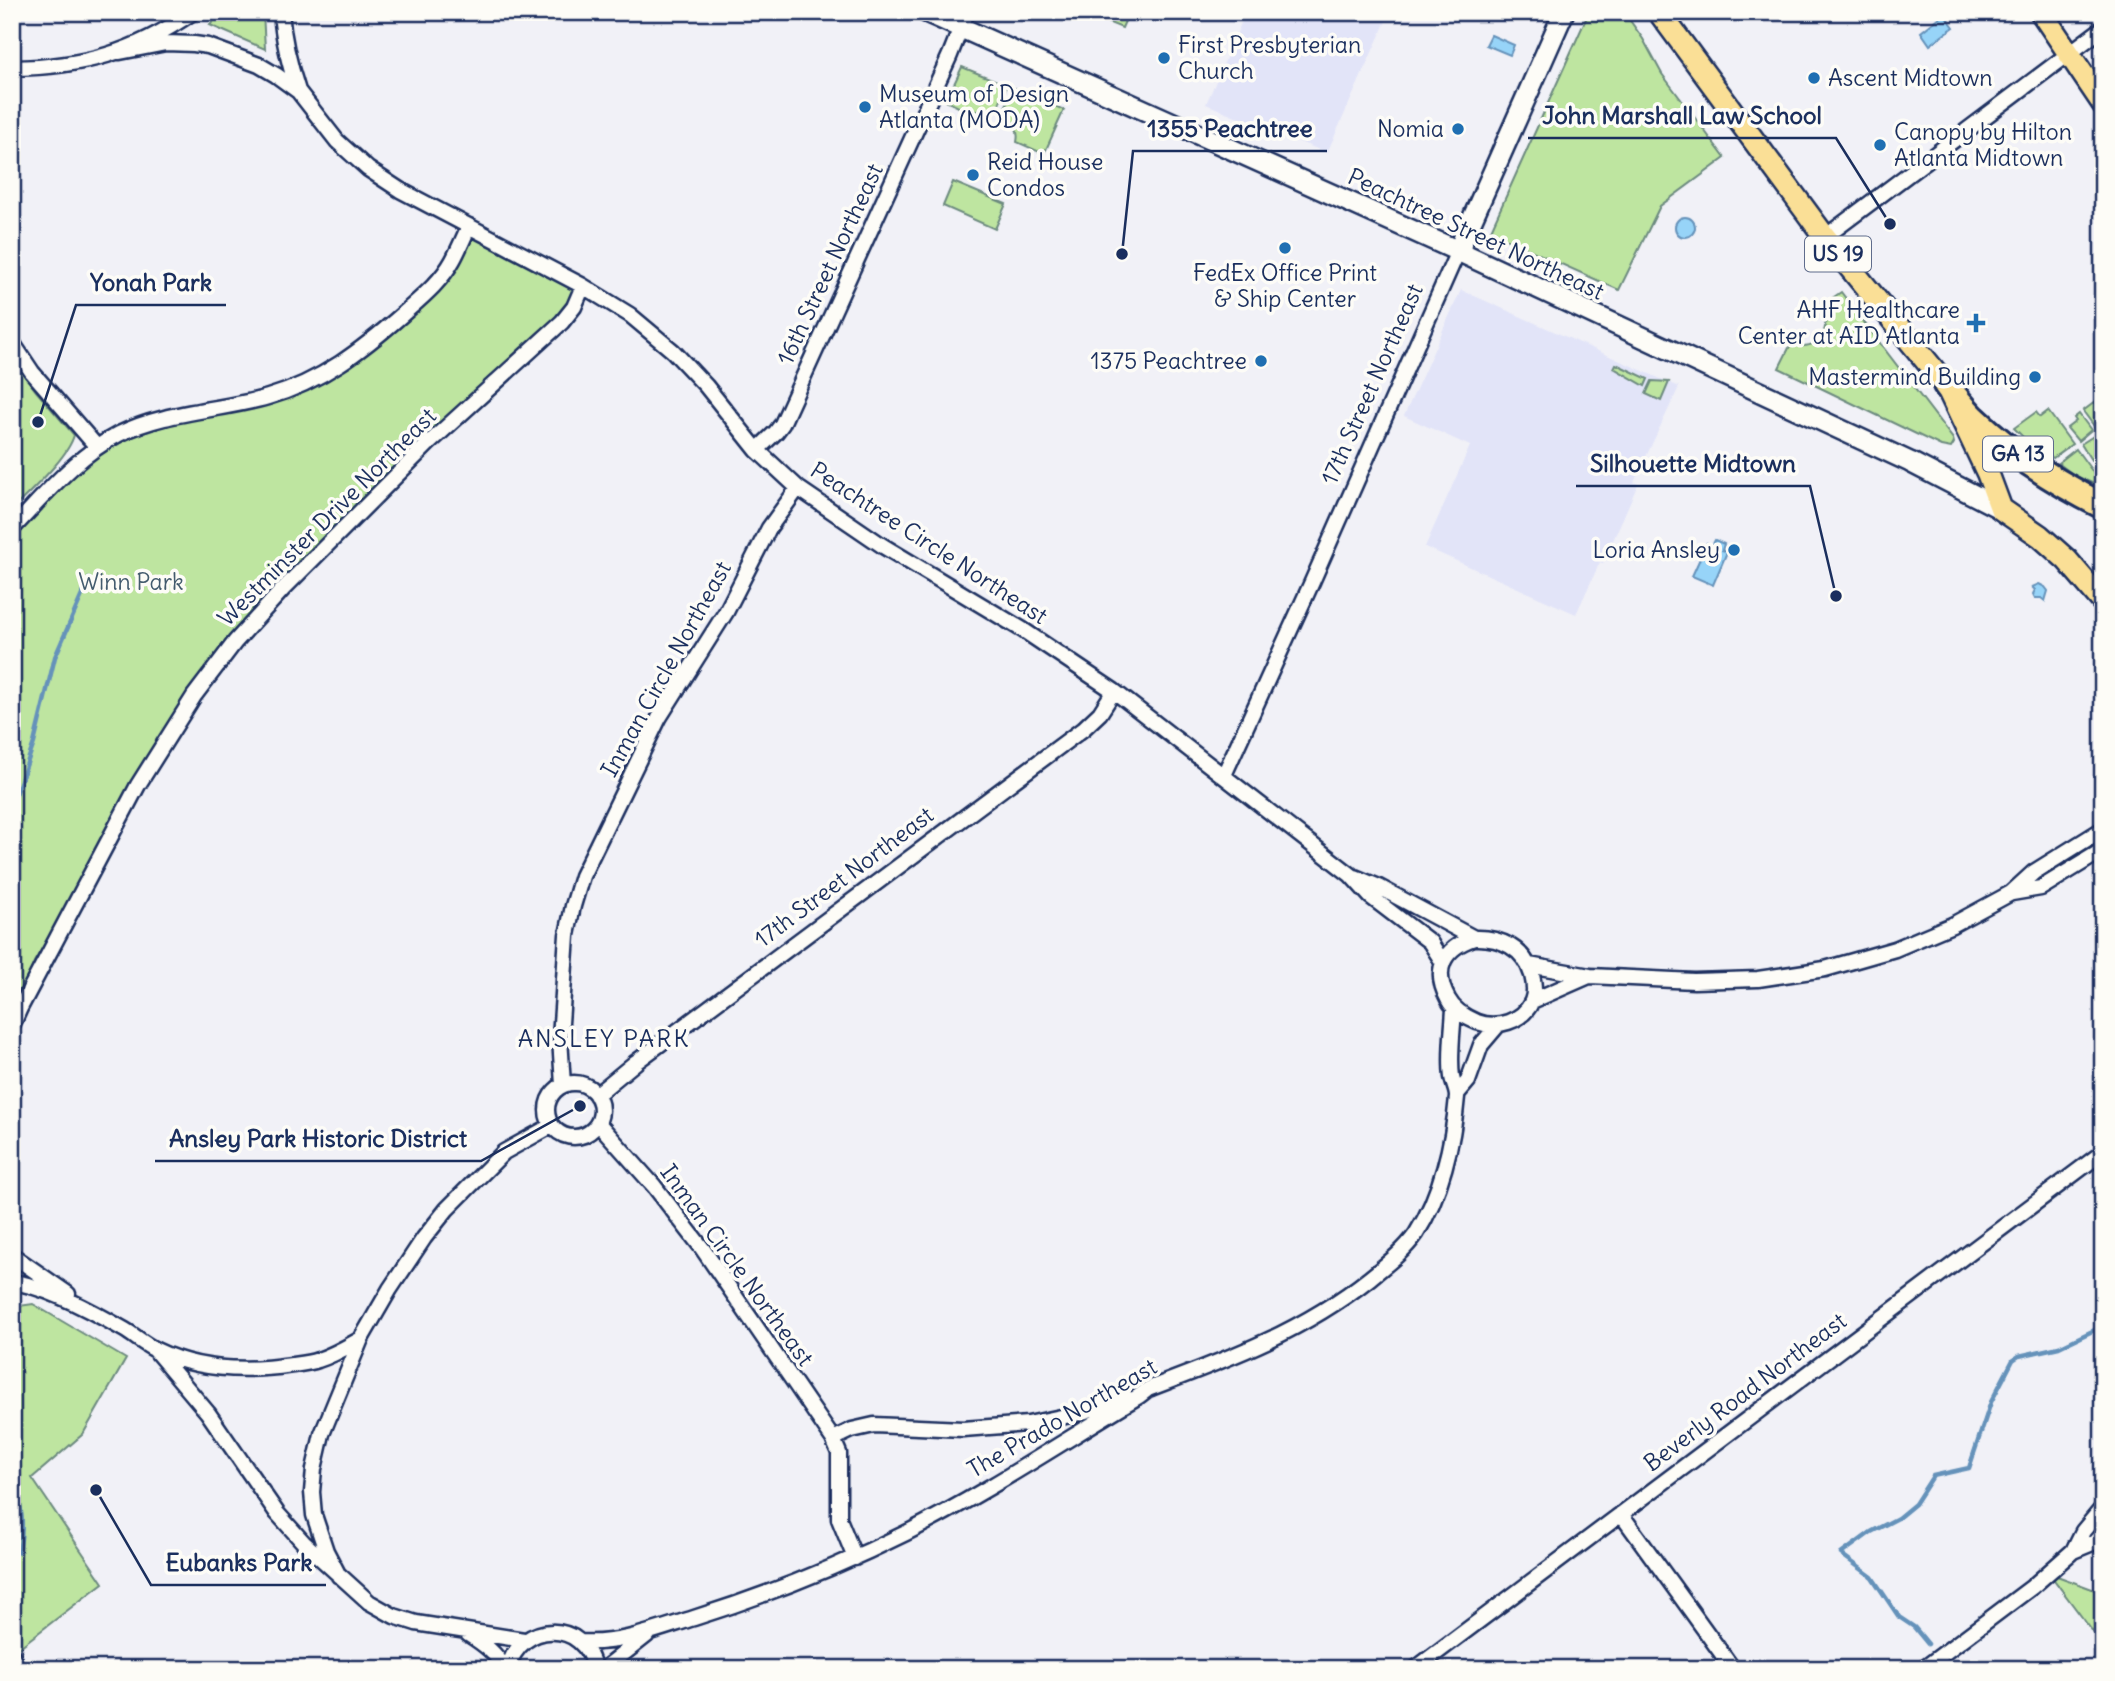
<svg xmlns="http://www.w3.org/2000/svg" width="2115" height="1681" viewBox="0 0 2115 1681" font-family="Delius,sans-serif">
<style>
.built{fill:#e2e4f8}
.green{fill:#bee5a0;stroke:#6c8a7f;stroke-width:2}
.water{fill:#97d4f8;stroke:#6592ba;stroke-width:2}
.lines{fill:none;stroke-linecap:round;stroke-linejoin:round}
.stream{stroke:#6592ba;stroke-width:4.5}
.street-casing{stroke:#1b2f5e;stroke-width:19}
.secondary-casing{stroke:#1b2f5e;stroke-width:24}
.primary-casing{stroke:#1b2f5e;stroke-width:26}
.highway-casing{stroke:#1b2f5e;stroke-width:30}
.street{stroke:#fdfcf7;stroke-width:14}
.secondary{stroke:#fdfcf7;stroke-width:19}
.primary{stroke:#fadf96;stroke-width:21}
.highway{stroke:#fadf96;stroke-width:24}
.poi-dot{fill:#1f6fb2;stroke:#fdfcf7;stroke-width:2.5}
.labels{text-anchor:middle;stroke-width:7;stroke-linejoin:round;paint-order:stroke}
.shield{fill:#fdfcf7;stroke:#5f6c8c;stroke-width:2}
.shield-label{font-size:21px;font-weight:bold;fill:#1b2f5e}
.poi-label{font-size:23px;fill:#1b2f5e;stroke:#fdfcf7;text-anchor:start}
.street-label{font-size:23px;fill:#1b2f5e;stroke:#fdfcf7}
.park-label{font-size:23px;fill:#445c6e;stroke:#fdfcf7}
.neighbourhood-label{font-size:24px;letter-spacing:2px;fill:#1b2f5e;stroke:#fdfcf7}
.leader{fill:none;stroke:#1b2f5e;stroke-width:2.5}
.callout-dot{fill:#1b2f5e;stroke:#fdfcf7;stroke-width:2.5}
.callout-label{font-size:24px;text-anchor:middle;font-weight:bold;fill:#1b2f5e;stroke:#fdfcf7;stroke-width:7;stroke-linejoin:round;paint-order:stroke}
</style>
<rect width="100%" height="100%" fill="#f1f1f7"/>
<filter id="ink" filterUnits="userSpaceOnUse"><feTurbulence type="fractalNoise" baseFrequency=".0143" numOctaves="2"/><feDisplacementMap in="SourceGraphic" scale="14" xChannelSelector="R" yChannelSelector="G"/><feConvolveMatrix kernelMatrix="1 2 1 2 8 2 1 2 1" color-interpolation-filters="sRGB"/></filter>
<g filter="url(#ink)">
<path class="built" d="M1246 12H1390L1327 153 1206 104Z
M1461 290 1679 387 1634 482 1638 484 1603 563 1600 562 1576 614 1425 547 1470 446 1404 416Z"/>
<path class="green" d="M221 12H263L265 49 210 25Z
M1105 12H1129L1122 28 1102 20Z
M1589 12H1624L1643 39 1662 74 1725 158 1660 206 1619 290 1490 232Z
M962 67 1007 85 997 109 985 108 971 113 946 101Z
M1014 88 1064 110 1044 154 1017 142C1020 128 1012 120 1003 112Z
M953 182 1006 204 995 229 943 206Z
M480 225 579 285 560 319 249 621 148 772 34 962 12 1022V530L101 445 197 416 325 371 407 302Z
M1841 292 1953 439 1954 443 1951 448 1941 446 1779 368 1791 344C1819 353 1833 329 1821 306Z
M12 359 36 391 74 435C68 458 29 492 12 510Z
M1616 364 1648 379 1645 386 1614 368Z
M1652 381 1669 382 1661 401 1646 394Z
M2103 396V420L2098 426H2094L2083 411Z
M2048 411 2072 444 2053 458 2024 438 2014 428 2036 412 2040 417Z
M2079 414 2091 430 2078 441 2067 428 2076 421 2074 418Z
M2095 435 2103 445V453L2100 455 2099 453 2091 460 2081 444Z
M2076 449 2103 486V488L2074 475 2058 463Z
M33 1304 126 1359 83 1434 32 1478 103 1583 12 1653V1307Z
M2049 1573 2103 1593V1645L2096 1636Z"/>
<path class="water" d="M1944 14 1954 27 1930 45 1921 32Z
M1491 35 1514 45 1510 55 1486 45Z
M1675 227a10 10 0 1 1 20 0a10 10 0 1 1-20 0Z
M1715 540 1724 544 1722 550 1727 552 1713 585 1692 576 1707 543 1712 546Z
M2039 584 2045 587 2048 591 2045 601 2041 598H2035L2033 594 2035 590 2032 587Z"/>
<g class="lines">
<path class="stream" d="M12 806 34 743 55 657 89 579
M12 1481C23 1507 24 1524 19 1552L12 1553
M1928 1644 1914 1627 1899 1617 1872 1577 1841 1554 1871 1532 1898 1518 1915 1504 1933 1476 1969 1468 1991 1402 2013 1360 2019 1356 2059 1347 2103 1326"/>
<defs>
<path id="street" d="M281 12C283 40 289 64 298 91
M120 52 166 43 194 44 208 46 259 65 276 75 298 91 337 141 368 169 400 190 583 286 630 315 673 351 706 386 757 450 798 488 883 546 1023 630 1114 691 1351 875 1371 897 1430 942 1442 961
M12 68C83 67 134 53 193 12
M1825 237 2103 28
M12 342 32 372 97 447
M757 450 776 432 782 424 950 55 967 12
M12 529C45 495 76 456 119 434 165 411 220 411 268 397 321 382 362 350 403 314 421 298 441 282 453 260 459 249 464 237 469 226
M1224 775 1312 582 1458 251
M1355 877 1379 887 1474 938
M2012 893 2041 888 2103 850
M1474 938C1501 937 1524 948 1532 975 1534 983 1535 994 1532 1001 1523 1022 1496 1029 1477 1022 1465 1017 1454 1011 1448 999 1432 969 1444 948 1474 938Z
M1529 965 1590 976 1694 981 1758 979 1825 969 1895 949 1952 925 2011 893 2034 872 2103 829
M1532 1001 1589 976
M12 1026 20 1008 138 785 194 696 235 642 283 589 428 444 562 322 574 307 583 286
M547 1110a27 27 0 1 1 54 0a27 27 0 1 1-54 0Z
M563 1085 560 1038 567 935 573 906 582 876 659 718 726 612 769 528 798 488
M1457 1094 1468 1081 1481 1045 1498 1025
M596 1095 636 1062 1083 729 1100 713 1114 691
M598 1123 654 1186 702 1248 833 1439 839 1453V1519L855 1558
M12 1255 68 1294
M12 1282C47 1286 94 1312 125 1330 135 1336 145 1345 156 1350 199 1371 246 1372 292 1365 300 1364 310 1363 318 1360 334 1355 347 1347 361 1339
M155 1350 208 1413 277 1513 304 1543 369 1602 394 1616 416 1623 524 1640
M833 1439 852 1430 874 1425 963 1429 1028 1424 1080 1413 1126 1397
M1621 1514 1733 1669
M2073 1551 2083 1531 2103 1507
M339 1576 326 1551 314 1515 312 1492 314 1469 322 1434 361 1339 390 1289 424 1238 447 1209 504 1152 551 1126
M468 1634C484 1644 496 1653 505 1669
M581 1642C619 1645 658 1629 694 1618 767 1595 838 1567 906 1533 986 1493 1062 1442 1139 1396L1148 1389C1228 1359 1302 1332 1370 1278 1387 1264 1404 1251 1416 1234 1441 1195 1453 1143 1457 1097 1457 1090 1453 1084 1452 1077 1449 1055 1453 1031 1454 1008
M12 1655 17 1669
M508 1669C519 1620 586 1619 594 1669
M604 1669 647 1635
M1415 1669 2103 1152
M1923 1669 2032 1587 2073 1551 2095 1542 2103 1533"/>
<path id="secondary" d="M926 12 1458 251 1910 462 2001 509
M1458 251 1564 12"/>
<path id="primary" d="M1659 12 1825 237 1946 385 1988 474 2001 509 2040 536 2067 560 2103 602
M2041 12 2103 104"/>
<path id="highway" d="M1946 385C1955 396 1964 408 1974 418 2012 454 2056 483 2103 506"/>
</defs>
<use href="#street" class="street-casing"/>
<use href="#secondary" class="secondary-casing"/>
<use href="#primary" class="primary-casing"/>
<use href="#highway" class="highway-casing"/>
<use href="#street" class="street"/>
<use href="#secondary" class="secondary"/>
<use href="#primary" class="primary"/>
<use href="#highway" class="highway"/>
</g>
</g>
<g class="poi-dot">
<circle cx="1164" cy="58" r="7"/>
<circle cx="1814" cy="78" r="7"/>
<circle cx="865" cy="107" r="7"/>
<circle cx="1458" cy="129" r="7"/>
<circle cx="1880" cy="145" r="7"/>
<circle cx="973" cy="175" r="7"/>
<circle cx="1285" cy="248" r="7"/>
<path d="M1972.5 312.5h7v7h7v7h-7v7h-7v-7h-7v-7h7z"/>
<circle cx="1261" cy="361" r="7"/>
<circle cx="2035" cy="377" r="7"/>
<circle cx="1734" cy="550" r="7"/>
</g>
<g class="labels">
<g class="shield">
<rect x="1805" y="236.5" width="66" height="35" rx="5"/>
<rect x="1983" y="436.5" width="70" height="35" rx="5"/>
</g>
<g class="shield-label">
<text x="1838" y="261">US 19</text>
<text x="2018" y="461">GA 13</text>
</g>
<g class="poi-label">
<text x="1178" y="53">First Presbyterian<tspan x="1178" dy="26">Church</tspan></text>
<text x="1828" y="86">Ascent Midtown</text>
<text x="879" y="102">Museum of Design<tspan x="879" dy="26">Atlanta (MODA)</tspan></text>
<text x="1444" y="137" text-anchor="end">Nomia</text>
<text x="1894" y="140">Canopy by Hilton<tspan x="1894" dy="26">Atlanta Midtown</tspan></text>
<text x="987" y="170">Reid House<tspan x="987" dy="26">Condos</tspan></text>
<text x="1285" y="281" text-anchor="middle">FedEx Office Print<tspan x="1285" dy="26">&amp; Ship Center</tspan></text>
<text x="1960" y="318" text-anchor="end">AHF Healthcare<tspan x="1960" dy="26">Center at AID Atlanta</tspan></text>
<text x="1247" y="369" text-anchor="end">1375 Peachtree</text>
<text x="2021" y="385" text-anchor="end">Mastermind Building</text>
<text x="1720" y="558" text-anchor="end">Loria Ansley</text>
</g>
<g class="street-label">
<text transform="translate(1476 234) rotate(25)" y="8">Peachtree Street Northeast</text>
<text transform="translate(830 264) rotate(-65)" y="8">16th Street Northeast</text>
<text transform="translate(1372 384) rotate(-66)" y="8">17th Street Northeast</text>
<text transform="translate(327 517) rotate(-45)" y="8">Westminster Drive Northeast</text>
<text transform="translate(929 543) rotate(33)" y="8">Peachtree Circle Northeast</text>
<text transform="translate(666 669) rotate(-61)" y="8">Inman Circle Northeast</text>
<text transform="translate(844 877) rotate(-37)" y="8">17th Street Northeast</text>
<text transform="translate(737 1265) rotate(54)" y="8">Inman Circle Northeast</text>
<text transform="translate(1745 1392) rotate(-37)" y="8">Beverly Road Northeast</text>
<text transform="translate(1062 1418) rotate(-30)" y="8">The Prado Northeast</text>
</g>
<g class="park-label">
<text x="131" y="590">Winn Park</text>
</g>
<g class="neighbourhood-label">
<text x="604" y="1047">ANSLEY PARK</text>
</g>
</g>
<path class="leader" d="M1890 224L1836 138H1528M1122 254L1133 151H1327M38 422L76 305H226M1836 596L1810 486H1576M580 1106L481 1161H155M96 1490L151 1585H326"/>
<g class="callout-dot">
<circle cx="1890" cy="224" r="7"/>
<circle cx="1122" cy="254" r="7"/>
<circle cx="38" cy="422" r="7"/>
<circle cx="1836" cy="596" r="7"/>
<circle cx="580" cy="1106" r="7"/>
<circle cx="96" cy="1490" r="7"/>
</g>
<g class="callout-label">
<text x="1682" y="124">John Marshall Law School</text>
<text x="1230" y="137">1355 Peachtree</text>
<text x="151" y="291">Yonah Park</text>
<text x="1693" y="472">Silhouette Midtown</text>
<text x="318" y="1147">Ansley Park Historic District</text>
<text x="239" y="1571">Eubanks Park</text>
</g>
<rect width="2115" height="1681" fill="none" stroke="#fdfcf7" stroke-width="42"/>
<rect x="21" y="21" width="2073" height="1639" fill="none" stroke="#1b2f5e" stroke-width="2.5" filter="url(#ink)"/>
</svg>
